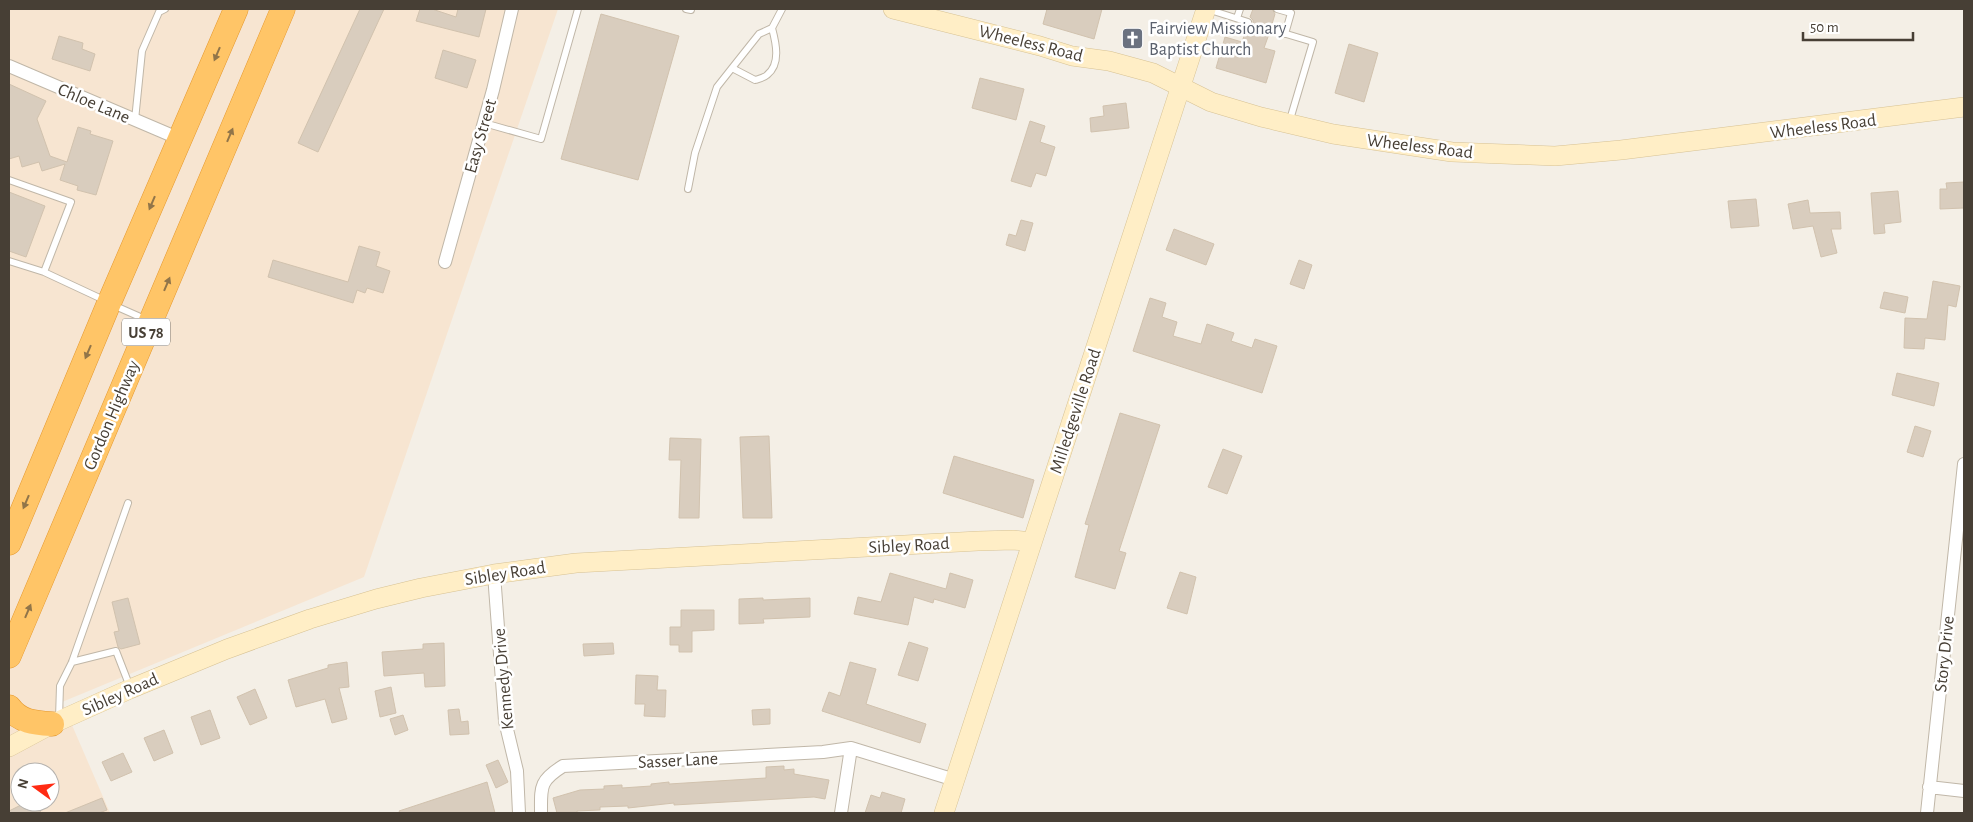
<svg xmlns="http://www.w3.org/2000/svg" width="1973" height="822" viewBox="0 0 1973 822" font-family="'Alegreya Sans',sans-serif">
<style>
.commercial{fill:#f7e5d1;fill-rule:evenodd}
.building{fill:#d9cdbe;stroke:#d1c2ae}
.lines{fill:none;stroke-linecap:round;stroke-linejoin:round}
.lane-casing{stroke:#c0b7a8;stroke-width:8}
.street-casing{stroke:#c0b7a8;stroke-width:14}
.secondary-casing{stroke:#d7c294;stroke-width:20}
.highway-casing{stroke:#e5992f;stroke-width:25}
.lane{stroke:#fff;stroke-width:6}
.street{stroke:#fff;stroke-width:12}
.secondary{stroke:#ffeec6;stroke-width:19}
.highway{stroke:#ffc567;stroke-width:24}
.oneway{fill:#917549}
.labels{text-anchor:middle;stroke-width:5;stroke-linejoin:round;paint-order:stroke}
.shield{fill:#fff;stroke:#7e7972;stroke-width:1}
.shield-label{font-size:16px;font-weight:bold;fill:#473f35}
.worship-label{font-size:18px;fill:#5b616d;stroke:#fff;text-anchor:start}
.street-label{font-size:18px;fill:#473f35;stroke:#fff}
</style>
<rect width="100%" height="100%" fill="#f4efe6"/>
<path class="commercial" d="M9 9H558L364 577 62 702 110 813H9ZM20 772H50V802H20Z"/>
<path class="building" d="M360 9H384L318 152 298 143Z
M420 9H432L456 17 458 9H486L479 37 416 21Z
M1047 9H1102L1094 39 1043 24Z
M1253 9H1272L1275 14 1272 24 1267 25 1265 28 1269 34 1264 48 1275 51 1266 83 1216 68 1225 37 1242 42 1247 27 1253 24V20L1250 17Z
M601 14 679 36 638 180 561 159Z
M59 36 83 43 82 49 95 54 90 71 52 59Z
M1349 44 1378 53 1364 102 1335 93Z
M443 50 476 60 467 88 435 78Z
M980 78 1024 89 1016 120 972 108Z
M9 84 46 101 37 119 50 156 67 162 78 127 91 131 90 134 113 141 96 195 77 190 78 186 60 180 65 164 42 171 39 162 22 167 19 156 9 159Z
M1126 103 1129 128 1091 132 1090 118 1104 116 1103 106Z
M1030 121 1045 126 1040 142 1055 147 1046 176 1036 173 1031 187 1011 181Z
M1964 182V208L1940 209V189H1947L1946 183Z
M1898 191 1901 222 1884 224 1885 233 1874 234 1871 193Z
M9 192 45 206 26 257 9 251Z
M1756 199 1759 226 1731 228 1728 201Z
M1808 200 1810 213 1840 212 1841 229H1831L1837 253 1821 257 1813 226 1793 229 1788 204Z
M1021 220 1033 223 1025 251 1006 245 1009 234 1016 236Z
M1174 229 1214 244 1206 265 1166 250Z
M359 246 380 252 376 266 390 271 383 293 367 288 365 293 357 290 353 303 268 277 273 260 348 282Z
M1299 260 1312 265 1304 289 1290 284Z
M1933 281 1960 286 1956 307 1948 305 1945 340 1925 338 1924 349 1904 348 1905 318 1927 319Z
M1884 292 1908 297 1905 313 1880 308Z
M1150 298 1166 303 1162 317 1177 322 1173 336 1201 344 1207 324 1234 333 1231 341 1252 348 1255 339 1277 346 1262 393 1133 351Z
M1897 373 1939 383 1934 406 1892 395Z
M1120 413 1160 425 1119 551 1126 553 1115 589 1075 577 1089 525 1085 524Z
M1915 426 1931 431 1923 457 1907 452Z
M769 436 772 518H743L740 437Z
M670 438 701 439 699 518H679L681 460H669Z
M1223 449 1242 456 1227 494 1208 487Z
M954 456 1034 480 1023 518 943 493Z
M1180 572 1196 577 1187 614 1167 608Z
M890 573 946 589 950 573 973 580 965 608 934 599 933 603 914 597 908 625 854 614 858 597 881 602Z
M128 598 140 644 121 649 118 647 114 632 119 631 112 602Z
M763 598V600L810 598V617L763 619 764 623 739 624V599Z
M681 610H714V630L692 631V652H679V645H670V627H681Z
M909 642 928 648 918 681 898 675Z
M444 643 445 686 425 687 424 673 384 676 382 652 423 649V644Z
M613 643 614 654 584 656 583 644Z
M347 662 349 687 339 688 347 719 332 723 325 699 296 707 288 680 328 668V665Z
M850 662 876 669 866 704 926 724 920 743 822 711 829 692 840 696Z
M636 675 658 676 657 690H666L665 717 644 716 645 704H635Z
M391 687 396 713 380 717 375 691Z
M255 689 267 718 250 725 237 697Z
M459 709 461 722 468 721 469 734 450 735 448 710Z
M770 709V724L753 725 752 710Z
M210 710 220 738 201 745 191 717Z
M403 715 408 730 395 735 390 719Z
M164 730 173 753 154 761 144 738Z
M123 753 132 772 111 781 102 762Z
M498 760 508 782 496 788 486 765Z
M784 766V770L794 769V774L829 780 825 799 814 797 674 805V803L628 808V806L600 807V810L577 811V813H557L553 798 580 790 604 789V786L622 785V788L651 786V784L669 782V784L766 778V767Z
M487 782 495 813H400L399 811Z
M882 792 905 799 901 813H865L871 795 880 798Z
M102 798 107 810 99 813H65Z
M27 802H36L41 813H9V811Z"/>
<g class="lines">
<defs>
<path id="lane" d="M686 9 691 10V9
M1207 9 1248 22
M1277 9 1291 13 1285 34
M1237 18 1240 9
M772 28C776 43 781 64 767 75 764 78 758 79 755 80L732 68 759 34 772 28 782 9
M1270 29 1313 42 1289 123
M135 120 142 51 159 12 165 9
M484 123 541 139 578 9
M9 180 71 202 44 272 104 300
M688 189 695 153 717 87 732 68
M9 261 44 272
M113 305 147 320
M72 662 116 651 130 687
M59 718 60 686 72 662 128 503"/>
<path id="street" d="M9 66 180 139
M445 262 493 90 512 9
M494 574 505 721 517 771 519 813
M1929 787 1964 791
M541 813C541 787 539 781 563 766L823 752 851 748 955 780
M841 813 851 748
M1927 813 1964 464"/>
<path id="secondary" d="M893 9 1040 46 1072 56 1109 61 1153 73 1211 102 1261 117 1333 134 1452 152 1555 156 1621 150 1964 107
M9 747 52 724 130 689 227 649 310 619 376 599 421 588 494 574 576 563 978 541 1013 540 1032 542
M944 813 1206 9"/>
<path id="highway" d="M9 543 109 303 236 9
M9 656 283 9
M9 707C20 722 34 723 52 724"/>
</defs>
<use href="#lane" class="lane-casing"/>
<use href="#street" class="street-casing"/>
<use href="#secondary" class="secondary-casing"/>
<use href="#highway" class="highway-casing"/>
<use href="#lane" class="lane"/>
<use href="#street" class="street"/>
<use href="#secondary" class="secondary"/>
<use href="#highway" class="highway"/>
</g>
<defs><path id="oneway-solid" d="M-6-.8H1V-3.2L6.5 0L1 3.2V.8H-6Z" transform="scale(1.25)"/></defs>
<g class="oneway">
<use href="#oneway-solid" transform="translate(217 54) rotate(113)"/>
<use href="#oneway-solid" transform="translate(230 135) rotate(-67)"/>
<use href="#oneway-solid" transform="translate(152 203) rotate(113)"/>
<use href="#oneway-solid" transform="translate(167 284) rotate(-67)"/>
<use href="#oneway-solid" transform="translate(88 352) rotate(113)"/>
<use href="#oneway-solid" transform="translate(26 502) rotate(113)"/>
<use href="#oneway-solid" transform="translate(28 611) rotate(-67)"/>
</g>
<defs>
<symbol id="church-square" viewBox="-11 -11 22 22"><rect x="-9" y="-9" width="18" height="18" rx="4" fill="#6b7280" stroke="#fff"/><path d="M-1.2-6h2.4v3.5h3.3v2.4h-3.3V6h-2.4V-.1h-3.3v-2.4h3.3Z" fill="#fff"/></symbol>
</defs>
<g fill-rule="evenodd">
<use href="#church-square" x="1120" y="26" width="25" height="25"/>
</g>
<g class="labels">
<rect class="shield" x="122" y="318.5" width="48" height="27" rx="4"/>
<g class="shield-label">
<text x="146" y="338">US 78</text>
</g>
<g class="worship-label">
<text x="1149" y="34">Fairview Missionary<tspan x="1149" dy="21">Baptist Church</tspan></text>
</g>
<g class="street-label">
<text transform="translate(1031 43) rotate(14)" y="6">Wheeless Road</text>
<text transform="translate(94 103) rotate(23)" y="6">Chloe Lane</text>
<text transform="translate(1823 126) rotate(-7)" y="6">Wheeless Road</text>
<text transform="translate(480 136) rotate(-74)" y="6">Easy Street</text>
<text transform="translate(1420 146) rotate(7)" y="6">Wheeless Road</text>
<text transform="translate(1075 411) rotate(-72)" y="6">Milledgeville Road</text>
<text transform="translate(111 415) rotate(-67)" y="6">Gordon Highway</text>
<text transform="translate(909 545) rotate(-3)" y="6">Sibley Road</text>
<text transform="translate(505 573) rotate(-9)" y="6">Sibley Road</text>
<text transform="translate(1944 654) rotate(-84)" y="6">Story Drive</text>
<text transform="translate(503 679) rotate(-95)" y="6">Kennedy Drive</text>
<text transform="translate(120 694) rotate(-24)" y="6">Sibley Road</text>
<text transform="translate(678 760) rotate(-3)" y="6">Sasser Lane</text>
</g>
</g>
<rect width="1973" height="822" fill="none" stroke="#473f35" stroke-width="20"/>
<g transform="translate(35 787) rotate(285)"><circle r="24" fill="#ffffff" stroke="#b5b2ae"/>
<path d="M0-4L9 19L0 12L-9 19Z" fill="#ff2b13"/>
<text y="-8" font-size="14" font-weight="bold" text-anchor="middle" fill="#473f35">N</text>
</g>
<path d="M1803 32v8h110v-8" fill="none" stroke="#473f35" stroke-width="2.5"/>
<text x="1810" y="32" font-size="15" fill="#473f35" stroke="#ffffff" stroke-width="4" paint-order="stroke">50 m</text>
</svg>
